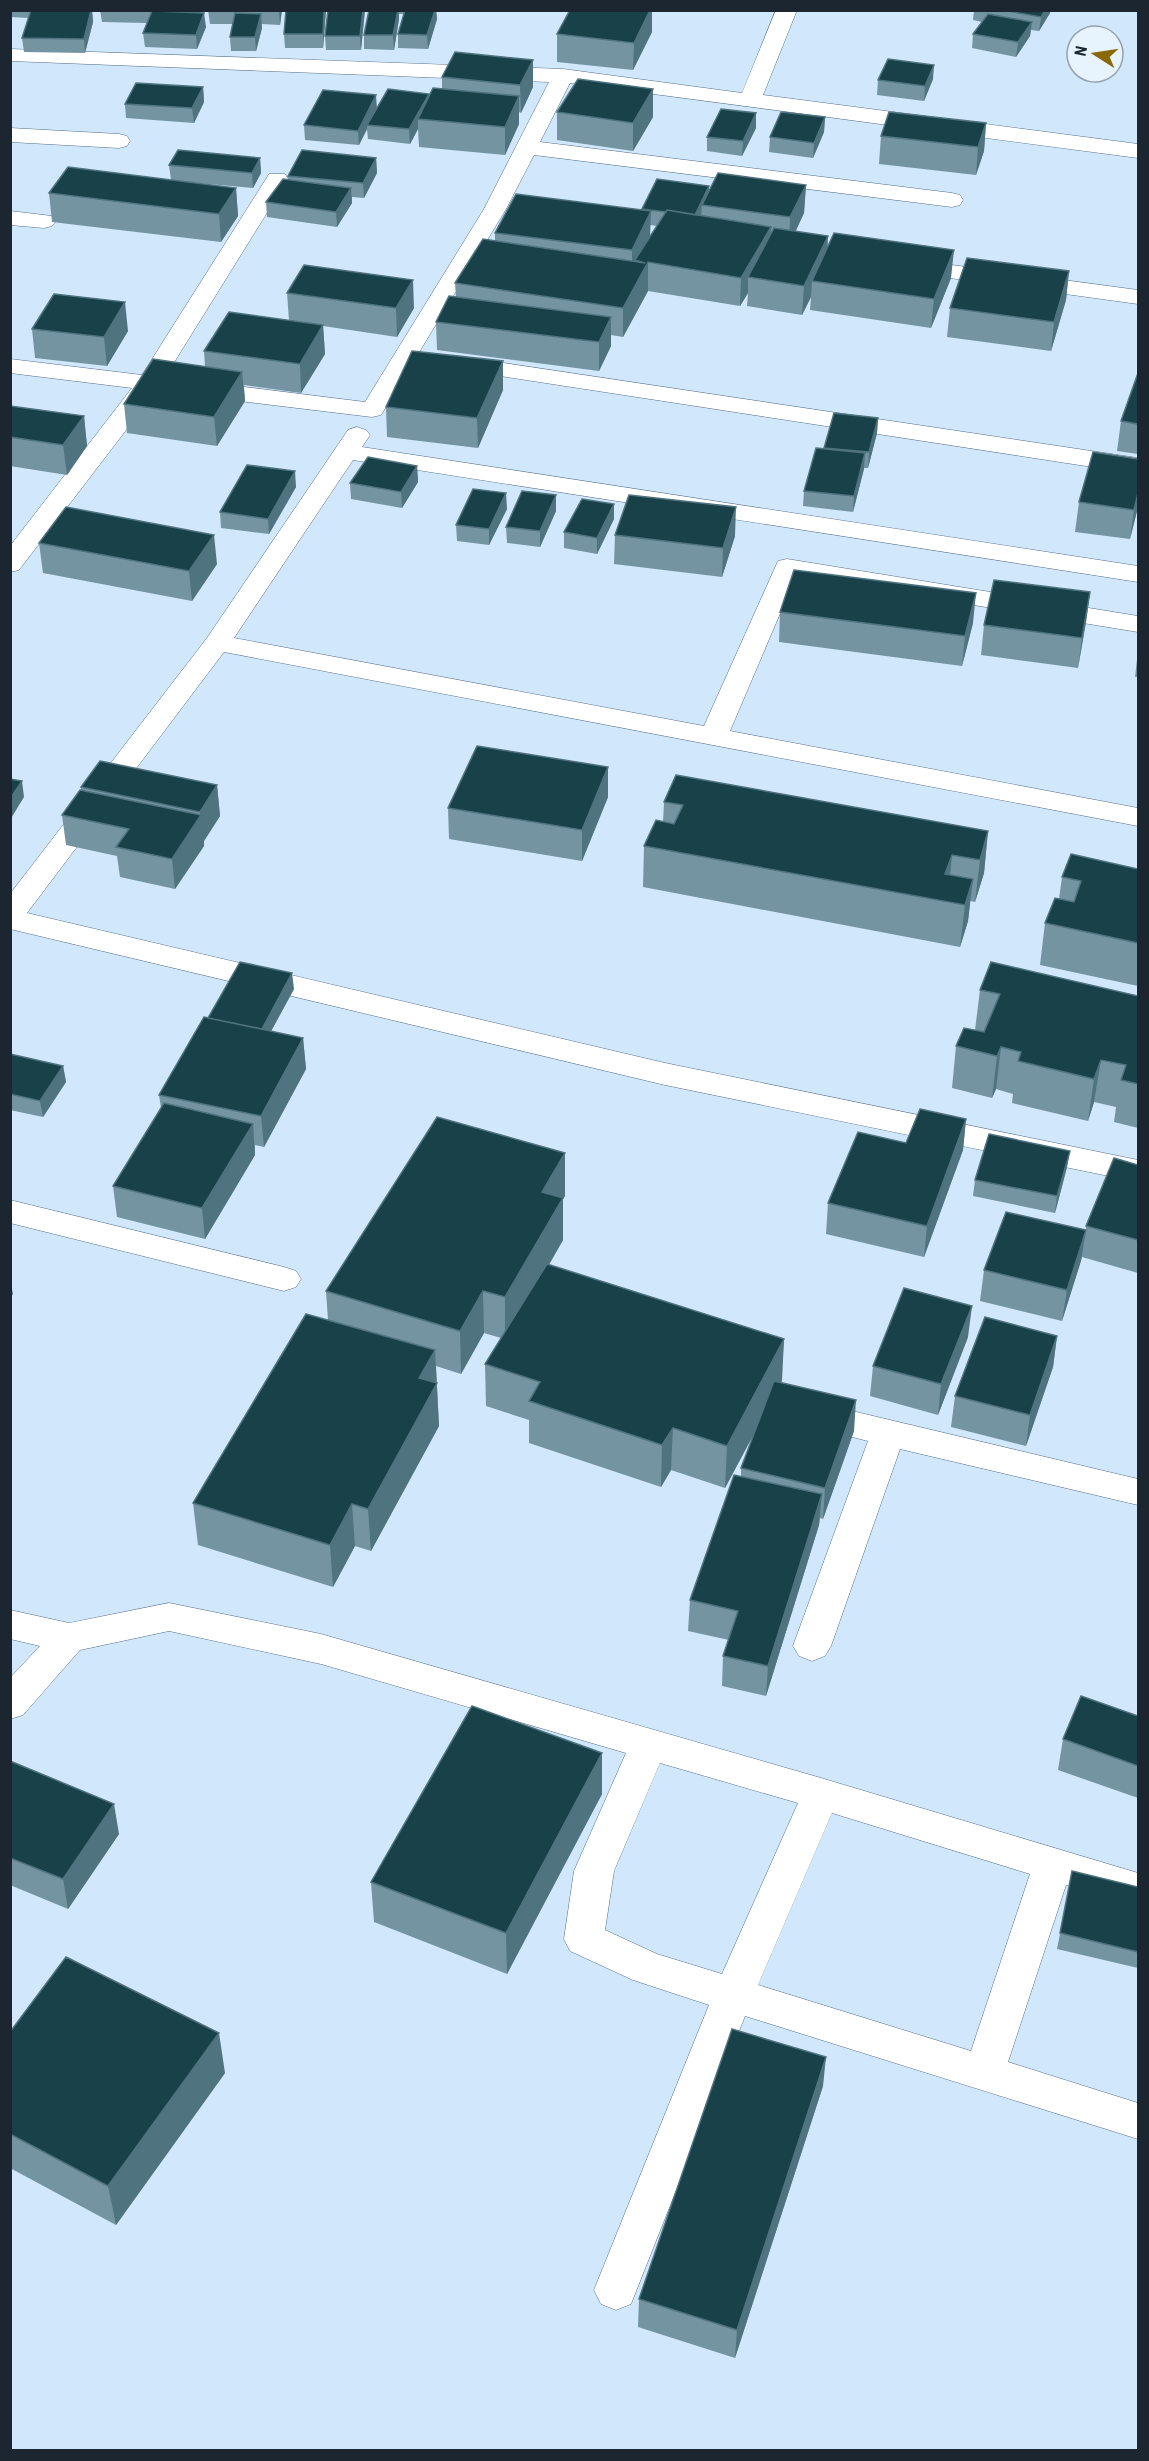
<svg xmlns="http://www.w3.org/2000/svg" width="1149" height="2461" viewBox="0 0 1149 2461" font-family="'Roboto Condensed',sans-serif">
<style>
.lines{fill:none;stroke-linecap:round;stroke-linejoin:round}
.street-casing{stroke:#556f86;stroke-width:1}
.street{fill:#fff;fill-rule:evenodd}
.wall{fill:#7494a2;fill-rule:evenodd}
.shaded-wall{fill:#4f737f}
.building{fill:#184149;stroke:#4f737f;stroke-width:1.5}
</style>
<rect width="100%" height="100%" fill="#d0e7fc"/>
<g class="lines">
<defs>
<path id="street" d="M776 10H797L763 95 1138 144V158L570 83 540 142 952 193 960 195 963 200 960 205 952 207 534 155 506 209 381 415 372 417 156 391 19 570 10 572V546L132 388 10 373V359L142 375 266 179 269 174H285L288 179 165 377 365 402 484 209 549 82 10 61V49L563 69 742 93Z
M10 128 119 134 127 136 130 141 127 146 119 148 10 142Z
M10 211 52 216 56 221 52 226 44 228 10 225Z
M907 259 1138 290V304L899 271 895 266 899 261Z
M457 356 1138 458V474L448 368 445 363 448 358Z
M357 427 366 430 370 435 362 447 1138 566V582L353 460 234 638 704 726 778 561 787 559 1138 616V632L796 576 730 731 1138 808V826L224 652 27 913 665 1063 1138 1160V1182L665 1085 10 929V894L207 638 348 430Z
M10 1200 284 1267 296 1271 301 1279 296 1287 284 1291 10 1223Z
M810 1401 1138 1479V1505L900 1449 831 1646 825 1656 812 1661 799 1656 793 1646 868 1441 798 1423 793 1414 798 1405Z
M169 1603 321 1634 821 1778 1138 1873V1907L1066 1885 1008 2062 1138 2103V2139L745 2016 631 2304 616 2310 601 2304 594 2290 709 2005 633 1980 570 1951 564 1939 574 1871 626 1753 321 1664 169 1631 80 1650 23 1715 10 1719V1678L40 1646 10 1639V1610L69 1623ZM660 1763 798 1803 722 1974 657 1954 605 1930 614 1871ZM832 1813 1030 1874 971 2051 758 1985Z"/>
</defs>
<use href="#street" class="street-casing"/>
<use href="#street" class="street"/>
</g>
<path class="wall" d="M10 10H92L93 22 85 53 24 52 22 38 29 18 10 17Z
M100 10H196V12L206 27 197 49 145 47 143 33 147 23 102 22Z
M208 10H282L280 25 261 24 262 28 256 51H231L230 37 233 24H210Z
M286 10H326L323 48H285L284 34Z
M365 10 361 50H326L325 36Z
M369 10H436L437 19 428 49 398 48V34L404 14H399V19L394 50 364 49V35Z
M570 10H652V32L633 70 557 62V34Z
M974 10H1050V13L1039 31 1031 30 1030 36 1016 57 972 48 973 34 982 22 973 20Z
M455 52 533 87 521 113 519 112V124L505 155 419 147 418 129 410 144 368 139 367 129 359 145 305 140 304 125 429 96 442 89V77Z
M933 79 924 101 877 95 878 80Z
M203 87 204 102 194 123 126 118 125 104Z
M557 112 653 117 633 151 557 140Z
M756 113V128L742 156 707 151V137Z
M825 117 824 132 813 158 769 152 770 137Z
M986 123 984 151 976 175 879 164 881 136Z
M260 158 261 173 253 188 175 181 236 188 238 216 221 242 52 222 49 193 171 180 169 165Z
M376 158 377 173 364 198 352 197V203L337 227 267 217 266 202 288 179V176Z
M806 185 804 213 795 231 828 246 951 278 931 328 810 310 811 297 802 315 747 306 748 293 740 306 648 291 623 337 611 335V346L599 371 437 350 436 322 456 297 455 283 495 241V233L642 210V209L709 192ZM650 225 657 226 650 236Z
M1069 271 1066 300 1051 351 947 337 950 308Z
M287 293 414 308 397 337 323 326 325 354 301 393 244 385 245 401 217 446 127 433 124 404 205 366 204 351 289 320Z
M32 329 128 331 107 366 35 358Z
M1138 373V454L1117 451 1121 421Z
M503 390 478 448 387 437 386 407Z
M10 406 84 416 87 446 67 475 10 466Z
M834 413 878 418 877 433 868 468H864L853 512 803 506 804 491 824 449Z
M417 466 418 482 402 508 351 499 350 483Z
M296 487 269 534 221 528 220 512Z
M556 495V511L540 547 507 543 506 527Z
M1079 502 1138 507 1130 539 1075 532Z
M614 504V519L597 554 564 548V532Z
M507 509 489 545 457 541 456 525Z
M615 535 735 536 722 577 614 564Z
M39 543 217 564 192 601 43 573Z
M1090 592 1086 622 1078 668 981 655 984 625Z
M780 612 973 623 962 666 779 642Z
M1138 650V677H1135Z
M608 767V797L582 861 449 839 448 808Z
M217 785 220 816 204 841V846L175 889 120 877 117 856 66 845 62 815 81 790V787Z
M664 802 988 831 984 873 975 902 970 901 968 921 960 947 643 887 644 846 663 822Z
M1138 869V986L1040 965 1045 923 1059 899 1062 877Z
M294 989 271 1031 303 1038 306 1069 264 1147 255 1145V1155L205 1239 117 1217 113 1186 161 1108 159 1095 208 1018Z
M980 990 1138 996V1128L1114 1122 1116 1107 1094 1102 1088 1121 1012 1103 1013 1094 996 1089 992 1098 952 1088 956 1046 975 1030Z
M10 1054 63 1066 66 1082 43 1117 10 1110Z
M966 1119 963 1150 924 1257 826 1234 828 1203 906 1143Z
M1070 1151 1067 1167 1055 1213 973 1196 975 1180Z
M565 1153V1196L563 1199V1240L549 1265 784 1339 781 1382 854 1431 823 1519 820 1518 819 1525 766 1696 722 1686 723 1656 729 1640 688 1631 690 1600 741 1477V1468L756 1430 725 1488 671 1470 661 1487 529 1443V1420L486 1406 485 1364 501 1338 484 1333 461 1374 436 1366 439 1426 371 1551 355 1546 333 1587 198 1545 193 1503 328 1320 326 1291Z
M1138 1165V1273L1082 1257 1062 1321 980 1301 984 1270 1086 1230V1226Z
M1057 1336 1053 1367 1026 1446 951 1427 955 1396Z
M968 1337 938 1415 870 1396 873 1366Z
M1138 1716V1798L1058 1770 1063 1739Z
M602 1753V1794L507 1974 374 1922 371 1882Z
M10 1761 119 1834 68 1909 10 1885Z
M1072 1871 1138 1887V1968L1057 1949Z
M10 2032 225 2073 116 2225 10 2168Z
M823 2086 735 2358 638 2327 639 2299Z"/>
<path class="shaded-wall" d="M91 10H92L93 22 85 53 84 39Z
M279 10H282L280 25Z
M324 10H326L323 48V34Z
M363 10H365L361 50 360 36Z
M398 10H399V19L394 50 393 35Z
M435 10H436L437 19 428 49 427 35Z
M650 10H652V32L633 70 634 43Z
M1045 10H1050V13L1039 31 1041 17Z
M204 13 206 27 197 49 196 35Z
M261 14 262 28 256 51 255 37Z
M1032 22 1030 36 1016 57 1018 42Z
M533 60V87L521 113 520 85Z
M934 65 933 79 924 101 925 86Z
M203 87 204 102 194 123 192 108Z
M653 89V117L633 151V123Z
M429 94V109L418 119V129L410 144 409 129Z
M376 95 377 110 367 125V129L359 145 358 131Z
M519 96V124L505 155V127Z
M756 113V128L742 156 743 141Z
M825 117 824 132 813 158 814 143Z
M986 123 984 151 976 175 978 147Z
M260 158 261 173 253 188 252 173Z
M376 158 377 173 364 198 363 183Z
M806 185 804 213 789 246 790 217Z
M709 186V201L702 205 701 216H695Z
M236 188 238 216 221 242 219 214Z
M351 188 352 203 337 227 336 212Z
M651 211 650 239 635 260V272L632 278V250Z
M771 227 770 256 748 277V293L740 306 741 278Z
M828 236 827 265 812 281 811 297 802 315 804 286Z
M954 250 951 278 931 328 934 299Z
M648 262V291L623 337V308Z
M1069 271 1066 300 1051 351 1054 322Z
M413 280 414 308 397 337 396 308Z
M125 302 128 331 107 366 104 337Z
M611 317V346L599 371V342Z
M323 325 325 354 301 393 300 364Z
M503 361V390L478 448 477 418Z
M242 372 245 401 217 446 214 417Z
M84 416 87 446 67 475 63 445Z
M878 418 877 433 868 468 869 452Z
M865 453 864 469 853 512 854 496Z
M417 466 418 482 402 508 401 492Z
M295 471 296 487 269 534 268 519Z
M506 493 507 509 489 545V529Z
M1138 493V507L1130 539 1134 510Z
M556 495V511L540 547V531Z
M614 504V519L597 554V538Z
M736 507 735 536 722 577 723 548Z
M214 535 217 564 192 601 189 571Z
M1090 592 1086 622 1078 668 1082 638Z
M976 593 973 623 962 666 965 636Z
M608 767V797L582 861V830Z
M22 781 24 797 10 820V799Z
M217 785 220 816 204 841V846L175 889 172 859 200 816V812Z
M988 831 984 873 975 902 980 860Z
M952 855 948 897 945 874Z
M973 879 968 921 960 947 965 905Z
M292 973 294 989 262 1048 260 1032Z
M303 1038 306 1069 264 1147 261 1116Z
M1001 1047 996 1089 992 1098 997 1056Z
M1101 1060 1094 1102 1088 1121 1094 1079Z
M63 1066 66 1082 43 1117 40 1101Z
M966 1119 963 1150 924 1257 927 1226Z
M253 1124 255 1155 205 1239 202 1208Z
M1070 1151 1067 1167 1055 1213 1057 1196Z
M565 1153V1196L563 1199V1240L505 1340V1297L542 1192Z
M1086 1230 1081 1261 1062 1321 1067 1290Z
M10 1280 13 1294 10 1298Z
M483 1291 484 1333 461 1374 460 1331Z
M972 1306 968 1337 938 1415 941 1384Z
M1057 1336 1053 1367 1026 1446 1030 1415Z
M784 1339 782 1381 725 1488 727 1446Z
M435 1350 439 1426 371 1551 368 1509 419 1378Z
M856 1400 854 1431 823 1519 825 1488Z
M673 1428 671 1470 661 1487 662 1445Z
M822 1494 819 1525 766 1696 768 1666Z
M352 1504 355 1546 333 1587 330 1545Z
M602 1753V1794L507 1974 506 1933Z
M114 1804 119 1834 68 1909 63 1879Z
M219 2033 225 2073 116 2225 108 2186Z
M826 2057 823 2086 735 2358 737 2330Z"/>
<path class="building" d="M31 10H91L84 39 22 38Z
M286 10H324L323 34H284Z
M328 10H363L360 36H325Z
M369 10H398L393 35H364Z
M405 10H435L427 35 398 34Z
M570 10H650L634 43 557 34Z
M1003 10H1045L1041 17Z
M152 11 204 13 196 35 143 33Z
M235 13 261 14 255 37H230Z
M988 14 1032 22 1018 42 973 34Z
M455 52 533 60 520 85 442 77Z
M888 59 934 65 925 86 878 80Z
M578 79 653 89 633 123 557 112Z
M136 83 203 87 192 108 125 104Z
M433 88 519 96 505 127 418 119Z
M388 89 429 94 409 129 367 125Z
M323 90 376 95 358 131 304 125Z
M721 109 756 113 743 141 707 137Z
M781 112 825 117 814 143 770 137Z
M889 112 986 123 978 147 881 136Z
M178 150 260 158 252 173 169 165Z
M302 150 376 158 363 183 288 176Z
M68 167 236 188 219 214 49 193Z
M718 173 806 185 790 217 702 205Z
M283 179 351 188 336 212 266 202Z
M657 179 709 186 695 215 667 210 666 212 642 209Z
M516 194 651 211 632 250 495 233Z
M667 210 771 227 741 278 648 262 623 308 455 283 483 239 645 263 635 260Z
M774 228 828 236 804 286 748 277Z
M834 233 954 250 934 299 812 281Z
M967 258 1069 271 1054 322 950 308Z
M304 265 413 280 396 308 287 293Z
M54 294 125 302 104 337 32 329Z
M449 296 611 317 599 342 436 322Z
M229 312 323 325 300 364 204 351Z
M412 351 503 361 477 418 386 407Z
M153 359 242 372 214 417 124 404Z
M1138 373V424L1121 421Z
M10 406 84 416 63 445 10 437Z
M834 413 878 418 869 452 824 448Z
M816 448 865 453 854 496 804 491Z
M1093 452 1138 459V493L1134 510 1079 502Z
M368 457 417 466 401 492 350 483Z
M247 465 295 471 268 519 220 512Z
M473 489 506 493 489 529 456 525Z
M522 491 556 495 540 531 506 527Z
M629 495 736 507 723 548 615 535Z
M582 499 614 504 597 538 564 532Z
M66 507 214 535 189 571 39 543Z
M794 570 976 593 965 636 780 612Z
M994 580 1090 592 1082 638 984 625Z
M477 746 608 767 582 830 448 808Z
M100 761 217 785 200 812 81 787Z
M676 775 988 831 980 860 952 855 945 874 973 879 965 905 644 846 656 820 674 824 683 805 664 802Z
M10 779 22 781 10 799Z
M80 790 201 815 172 859 116 847 129 829 62 815Z
M1071 854 1138 869V943L1045 923 1055 898 1074 902 1081 881 1062 877Z
M240 962 292 973 262 1029 208 1018Z
M991 962 1138 996V1084L1121 1080 1126 1065 1101 1060 1094 1079 1018 1061 1021 1052 1001 1047 997 1056 956 1046 964 1028 984 1032 1000 994 980 990Z
M204 1017 303 1038 261 1116 159 1095Z
M10 1054 63 1066 40 1101 10 1094Z
M164 1103 253 1124 202 1208 113 1186Z
M920 1109 966 1119 927 1226 828 1203 858 1132 906 1143Z
M437 1117 565 1153 542 1192 563 1198 505 1297 483 1291 460 1331 326 1291Z
M989 1134 1070 1151 1057 1196 975 1180Z
M1114 1158 1138 1165V1240L1086 1226Z
M1006 1212 1086 1230 1067 1290 984 1270Z
M547 1264 784 1339 727 1446 673 1428 662 1445 529 1401 540 1382 485 1364Z
M904 1288 972 1306 941 1384 873 1366Z
M306 1314 435 1350 419 1378 437 1383 368 1509 352 1504 330 1545 193 1503Z
M985 1317 1057 1336 1030 1415 955 1396Z
M774 1381 856 1400 825 1488 741 1468Z
M734 1475 822 1494 768 1666 723 1656 738 1611 690 1600Z
M1081 1696 1138 1716V1766L1063 1739Z
M472 1706 602 1753 506 1933 371 1882Z
M10 1761 114 1804 63 1879 10 1858Z
M1072 1871 1138 1887V1952L1060 1933Z
M66 1957 219 2033 108 2186 10 2134V2032Z
M732 2029 826 2057 737 2330 639 2299Z"/>
<rect width="1149" height="2461" fill="none" stroke="#1b2630" stroke-width="24"/>
<g transform="translate(1095 54) rotate(282)"><circle r="28" fill="#e7f3fd" stroke="#95a1ab" stroke-width="1.5"/>
<path d="M0-4.5L10 22L0 15L-10 22Z" fill="#896806"/>
<text y="-9" font-size="16" font-weight="bold" text-anchor="middle" fill="#1b2630">N</text>
</g>
</svg>
